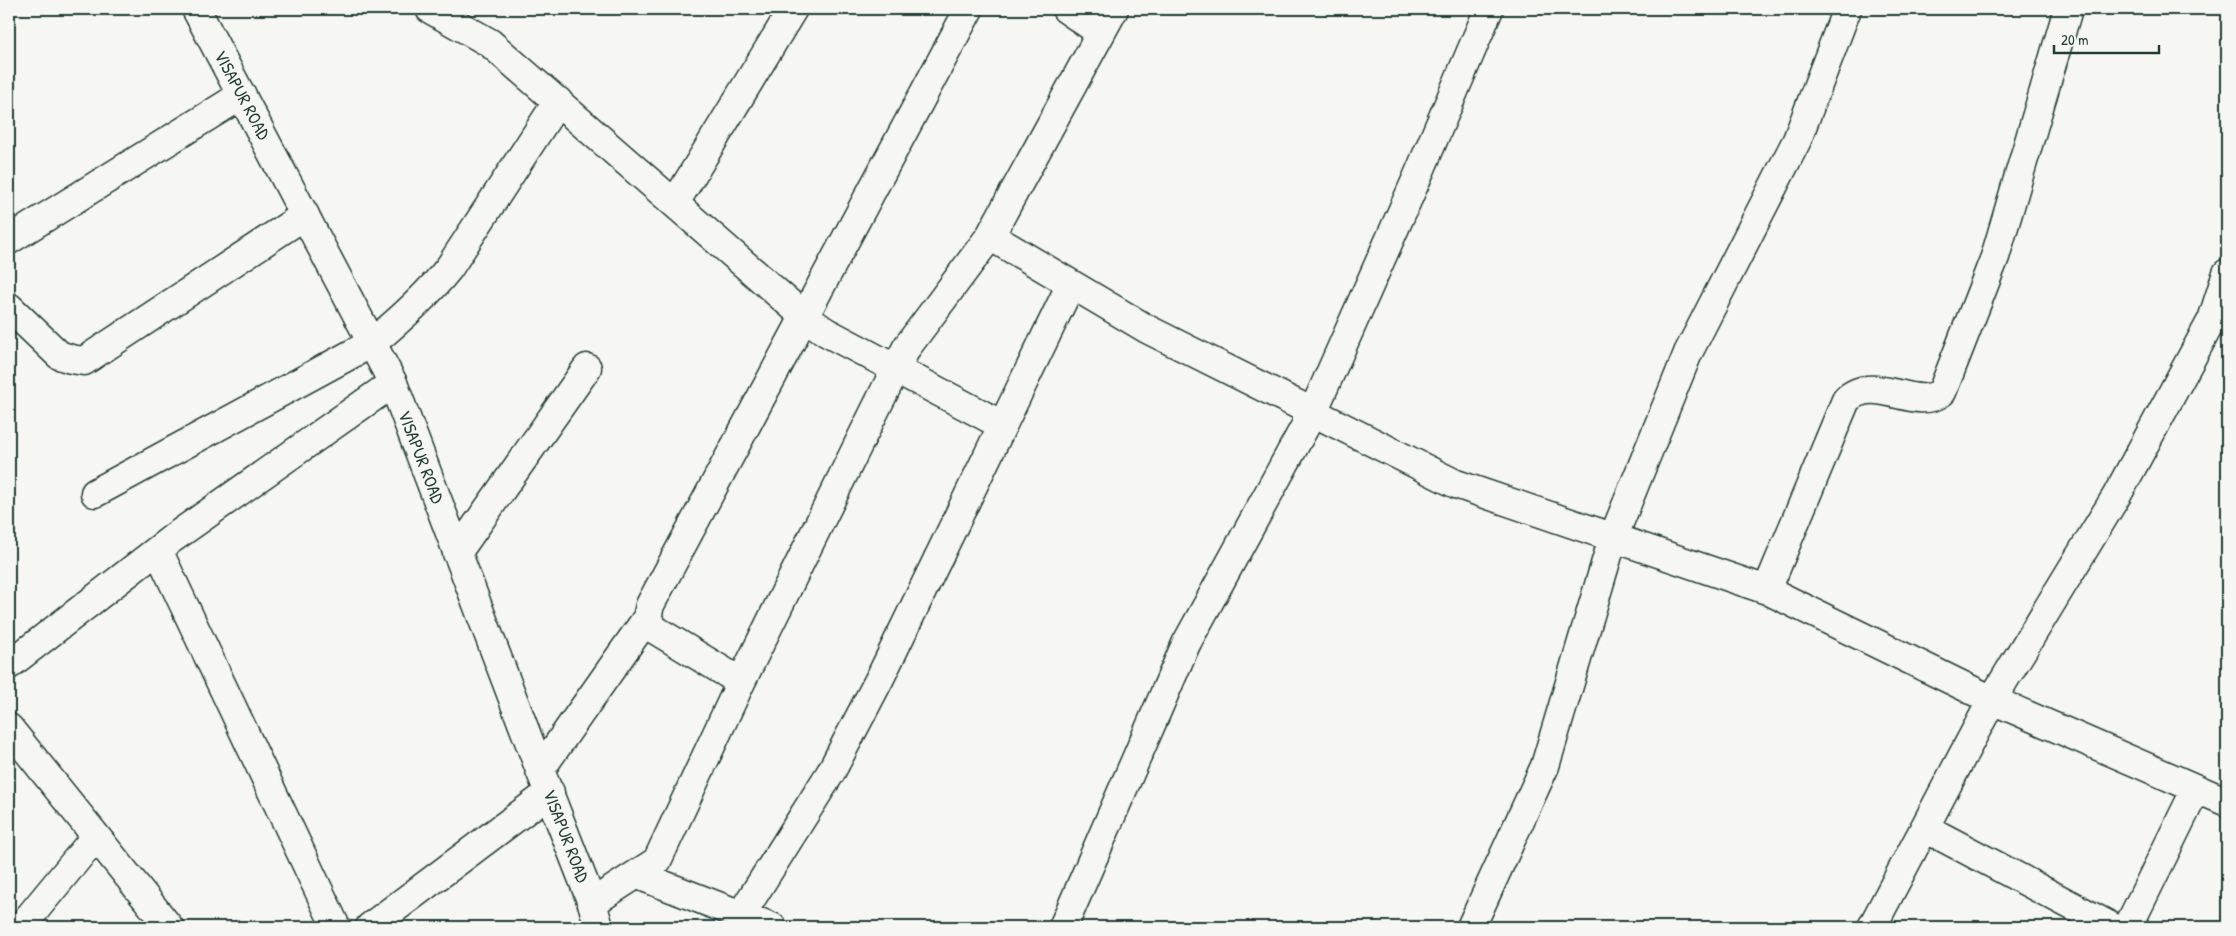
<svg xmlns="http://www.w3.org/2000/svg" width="2236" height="936" viewBox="0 0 2236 936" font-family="'Patrick Hand',sans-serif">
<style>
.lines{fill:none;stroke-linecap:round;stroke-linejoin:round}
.street-casing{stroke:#1f3d34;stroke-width:31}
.secondary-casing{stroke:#1f3d34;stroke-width:31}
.street{stroke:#f6f6f2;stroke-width:28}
.secondary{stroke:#f6f6f2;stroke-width:28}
.labels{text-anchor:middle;stroke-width:4.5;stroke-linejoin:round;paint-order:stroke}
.street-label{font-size:18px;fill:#1f3d34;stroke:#f6f6f2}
</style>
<rect width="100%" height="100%" fill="#f6f6f2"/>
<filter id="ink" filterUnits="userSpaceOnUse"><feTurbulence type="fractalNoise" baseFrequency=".02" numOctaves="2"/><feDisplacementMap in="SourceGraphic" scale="10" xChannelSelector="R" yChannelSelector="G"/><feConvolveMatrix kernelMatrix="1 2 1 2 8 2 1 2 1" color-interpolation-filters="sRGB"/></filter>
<g filter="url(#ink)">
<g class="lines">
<defs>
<path id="street" d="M430 9 490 43 805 317 826 332 1002 425
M1066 9 1101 33
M675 203 793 9
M990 236 1114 9
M9 240 242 95
M9 307 59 355 71 359 84 361 305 215
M95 493 372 343C400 320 426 297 449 268L558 101
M158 550 336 927
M457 553 587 368
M1767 590 1846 400C1875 372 1916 413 1942 392L1995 257 2068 9
M9 665 173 538 393 383
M741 682 654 629 647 618 650 605 969 9
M9 728 169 927
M540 770 647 618
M1925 828 2112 927
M638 875 772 927
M592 903 657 861 741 682 896 368 907 347 990 236 1147 329 1456 484 1767 590 1992 700 2227 802
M741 915 831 772 880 678 1071 284
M21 927 96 836
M370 927 550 792
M1063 927 1186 644 1313 412 1417 178 1489 9
M1471 927 1545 766 1613 538 1688 353 1797 140 1847 9
M1872 927 1992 700 2117 495 2212 320 2227 273
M2128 927 2196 789"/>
<path id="secondary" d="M196 9 393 383 540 770 592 903 599 927"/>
</defs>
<use href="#street" class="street-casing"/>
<use href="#secondary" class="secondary-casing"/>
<use href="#street" class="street"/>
<use href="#secondary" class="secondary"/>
</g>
</g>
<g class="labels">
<g class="street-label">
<text transform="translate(242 95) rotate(62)" y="6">VISAPUR ROAD</text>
<text transform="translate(421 457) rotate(69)" y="6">VISAPUR ROAD</text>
<text transform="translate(566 836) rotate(69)" y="6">VISAPUR ROAD</text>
</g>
</g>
<rect width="2236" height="936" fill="none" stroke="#f6f6f2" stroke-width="30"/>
<rect x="15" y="15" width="2206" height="906" fill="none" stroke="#1f3d34" stroke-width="2" filter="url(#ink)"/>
<path d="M2054 45v8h105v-8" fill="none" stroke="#1f3d34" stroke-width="2.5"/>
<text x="2061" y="45" font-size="15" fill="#1f3d34" stroke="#f6f6f2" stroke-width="4" paint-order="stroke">20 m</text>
</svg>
